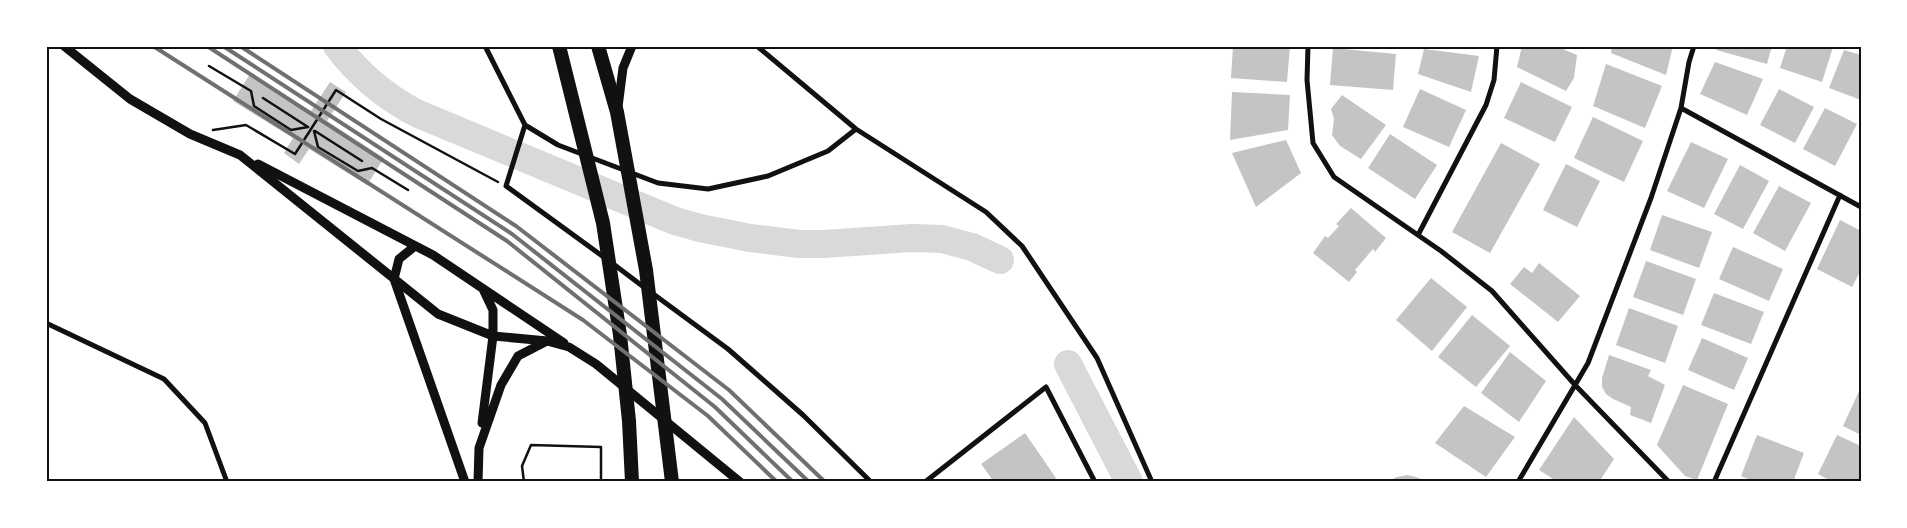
<svg xmlns="http://www.w3.org/2000/svg" width="1907" height="528" viewBox="0 0 1907 528" font-family="'Source Sans 3',sans-serif">
<style>
.lines{fill:none;stroke-linecap:round;stroke-linejoin:round}
.river{stroke:#d9d9d9;stroke-width:28}
.building{fill:#c4c4c4}
.path{stroke:#111;stroke-width:2.5}
.minor{stroke:#111;stroke-width:5}
.tertiary{stroke:#111;stroke-width:9}
.trunk{stroke:#111;stroke-width:14}
.rail{stroke:#707070;stroke-width:4}
.neatline{fill:none;stroke:#111;stroke-width:2}
</style>
<rect width="100%" height="100%" fill="#fff"/>
<g class="lines">
<path class="river" d="M337 46C359 75 384 96 416 113L675 221 700 228 750 238 799 244H824L912 238 942 239 972 247 1000 260
M1068 364 1129 482"/>
</g>
<path class="building" d="M1233 46H1290L1287 82 1231 78Z
M1522 46H1556L1577 55 1574 78 1566 91 1517 67Z
M1612 46H1673L1666 75 1611 53Z
M1717 46H1772L1767 64 1716 50Z
M1787 46 1833 47 1822 82 1780 68Z
M1333 48 1396 54 1393 90 1330 85Z
M1424 49 1479 56 1471 92 1418 74Z
M1844 50 1861 55V100L1829 88Z
M1715 62 1763 79 1747 115 1700 94Z
M1606 64 1662 86 1645 128 1593 106Z
M250 74 311 111 330 82 346 92 327 121 384 158 367 185 309 149 299 164 284 153 293 138 233 101Z
M1521 82 1572 107 1555 142 1504 118Z
M1420 89 1466 110 1449 147 1403 127Z
M1779 89 1814 107 1795 143 1760 125Z
M1232 92 1290 95 1288 130 1230 140Z
M1342 95 1386 125 1361 159 1340 146 1332 135 1334 119 1331 109Z
M1825 108 1857 124 1835 166 1803 149Z
M1593 117 1643 141 1624 182 1574 158Z
M1390 134 1437 165 1415 199 1368 168Z
M1286 140 1301 173 1256 207 1232 153Z
M1691 142 1728 159 1704 208 1667 191Z
M1501 143 1540 164 1490 253 1452 232Z
M1566 164 1600 181 1577 227 1543 210Z
M1740 165 1769 181 1743 229 1714 214Z
M1779 186 1811 203 1785 251 1753 233Z
M1351 208 1386 238 1375 252 1373 249 1355 270 1357 272 1349 282 1313 253 1325 236 1328 238 1339 226 1336 224Z
M1662 215 1712 232 1699 268 1650 250Z
M1840 220 1861 231V270L1852 287 1817 269Z
M1733 247 1783 269 1769 301 1719 279Z
M1646 261 1696 279 1683 315 1633 297Z
M1539 263 1580 296 1558 322 1510 284 1524 267 1532 273Z
M1431 278 1467 307 1432 351 1396 320Z
M1714 293 1764 312 1751 344 1701 325Z
M1629 308 1678 326 1665 363 1616 345Z
M1472 315 1510 346 1476 387 1438 357Z
M1702 338 1748 358 1734 390 1688 370Z
M1510 352 1546 381 1519 422 1481 393Z
M1609 355 1651 370 1648 376 1665 385 1651 423 1630 415 1631 407 1613 399 1606 394 1602 387V378Z
M1683 385 1728 404 1697 480 1685 476 1657 445Z
M1861 387V435L1843 426Z
M1464 406 1515 437 1486 477 1435 443Z
M1574 417 1614 459 1599 482H1558L1539 470Z
M1025 433 1056 478 1051 482H994L981 464Z
M1757 435 1804 453 1793 482H1755L1741 476Z
M1837 435 1861 446V482H1833L1818 474Z
M1407 475 1416 477 1428 482H1386L1397 477Z"/>
<g class="lines">
<path class="path" d="M209 66 251 91 254 106 291 130 308 127
M263 98 308 127
M213 130 246 125 295 154 336 90 381 119 498 182
M314 131 318 147 358 171 372 168 408 190
M315 131 362 161
M524 482 522 466 531 445 601 447V482"/>
<path class="minor" d="M485 46 525 125 506 186 605 258
M757 46 856 129 986 212 1022 246 1097 358 1152 482
M1308 46 1307 80 1313 143 1334 177 1441 251 1492 291 1576 386 1669 482
M1681 108 1861 207
M525 125 558 145 658 183 708 189 768 176 828 151 856 129
M1418 235 1486 105 1494 80 1497 46
M612 263 645 288
M652 293 728 349 803 415 871 482
M46 323 164 379 205 423 227 482
M925 482 1046 387 1095 482
M1518 482 1588 363 1651 198 1681 108 1689 62 1694 46
M1714 482 1840 195"/>
<path class="tertiary" d="M64 46 130 99 190 134 240 155 438 314 493 336 547 341
M618 107 623 68 632 46
M258 164 433 255 564 343
M415 246 399 259 394 279 465 482
M482 423 493 336V310L483 289
M478 482 479 448 501 385 518 356 547 341 569 347 596 364 740 482"/>
<path class="trunk" d="M559 46 603 223 620 335 629 421 632 482
M598 46 617 112 646 270 672 482"/>
<path class="rail" d="M153 46 583 320 708 416 777 482
M207 46 507 241 715 407 793 482
M223 46 512 234 722 399 809 482
M240 46 516 226 729 390 825 482"/>
</g>
<rect width="1907" height="528" fill="none" stroke="#ffffff" stroke-width="95"/>
<rect x="48" y="48" width="1812" height="432" class="neatline"/>
</svg>
